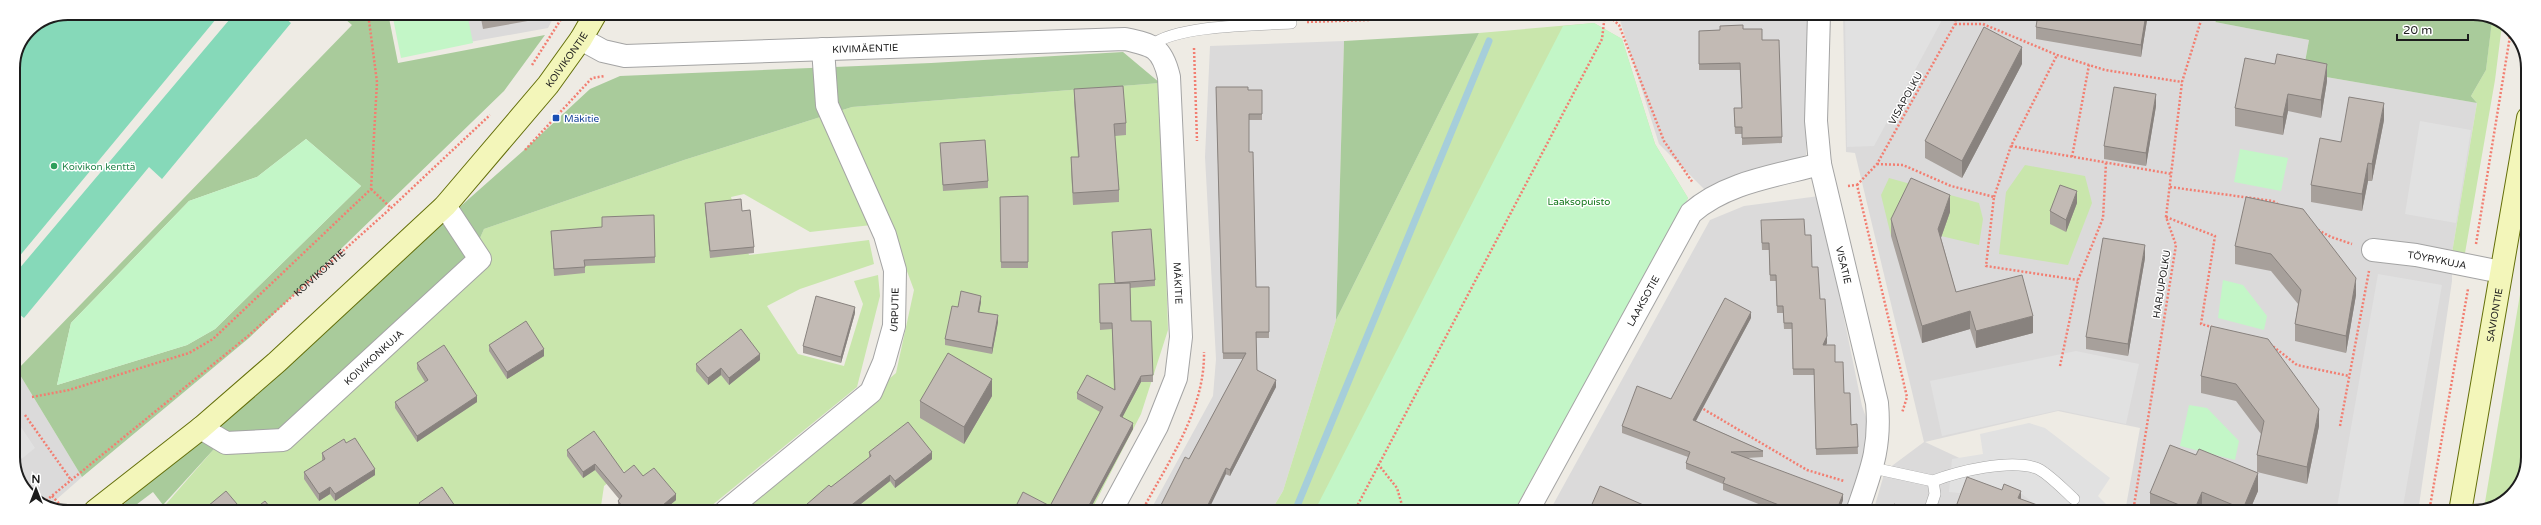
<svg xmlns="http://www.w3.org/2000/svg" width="2541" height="525" viewBox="0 0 2541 525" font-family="'Varela Round',sans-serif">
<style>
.residential{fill:#dbdada}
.grass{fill:#c9e6ac}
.forest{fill:#a9cb9b;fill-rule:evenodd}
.park{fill:#c3f6c7}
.pitch{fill:#86d9b9}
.parking{fill:#e1e1e1}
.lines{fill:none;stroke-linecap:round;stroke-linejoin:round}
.stream{stroke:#a6ceda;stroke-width:7}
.lane-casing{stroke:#a4a4a4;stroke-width:12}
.street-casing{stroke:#a4a4a4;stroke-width:24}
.secondary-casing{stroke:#646f0a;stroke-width:24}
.path{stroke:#f27e71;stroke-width:2.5;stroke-dasharray:2 2;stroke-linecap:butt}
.lane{stroke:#fff;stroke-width:11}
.street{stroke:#fff;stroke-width:22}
.secondary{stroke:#f3f6ba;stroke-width:22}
.wall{fill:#a7a09b}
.shaded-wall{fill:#88827e}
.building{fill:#c2bab4;stroke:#88827e}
.transit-dot{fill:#1a4fb4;stroke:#fff;stroke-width:1.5}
.leisure-dot{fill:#2e9e5b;stroke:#fff;stroke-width:1.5}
.labels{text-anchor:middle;stroke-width:3;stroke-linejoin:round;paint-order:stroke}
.street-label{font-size:10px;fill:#1d1d1d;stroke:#fff}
.transit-label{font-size:10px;fill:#164399;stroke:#fff;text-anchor:start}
.leisure-label{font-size:10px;fill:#27864d;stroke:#fff;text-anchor:start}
.park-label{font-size:10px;fill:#117619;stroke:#fff}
.rim{fill:none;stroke:#1d1d1d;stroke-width:2}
</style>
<rect width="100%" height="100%" fill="#eeebe4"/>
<path class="residential" d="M395 13H556L548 28 403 54Z
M703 13H930L931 15 704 21Z
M1618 14H1811L1806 155 1705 190 1659 144Z
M1843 14H2219L2215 22 2309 40 2303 73 2477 103 2452 253V281L2418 512H2125L2140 428 2058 411 1925 442 2075 512H1873L1885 471 1924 442 1855 153 1846 152Z
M1344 41 1336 320 1283 491 1271 511H1150L1213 396 1216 359 1205 157 1210 46Z
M1819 196 1862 406 1870 429 1865 463 1846 512H1549L1710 220 1744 206Z
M17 370 82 477 49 506 27 493 13 464V372Z"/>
<path class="grass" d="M2492 19 2502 25 2495 80 2465 253H2452L2477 103 2471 96 2486 70Z
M1594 23 1622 39 1655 144 1688 198 1513 512 1271 511 1283 491 1336 320 1479 33Z
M1160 83 1168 330 1141 414 1091 511H736L896 373 914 290 889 223 810 232 744 194 731 197 749 255 869 240 874 264 800 289 767 306 798 354 844 366 863 304 854 281 878 275 880 296 857 387 705 511H642L627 492 624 470 604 486 601 506 605 511H160L214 449 470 261 484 229 684 160 852 107Z
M2025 165 2085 176 2092 203 2068 265 1999 254 2006 192Z
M1889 178 1979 203 1983 219 1979 245 1941 236 1911 195 1891 236 1881 195Z
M2527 253V467L2509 498 2484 508Z"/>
<path class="forest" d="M338 13H388L398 63 545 35 504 91 249 338 82 477 17 370 352 25ZM306 139 361 186 215 329 187 345 57 385 71 323 189 201 257 177Z
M620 13H703L704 21 618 17Z
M2223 14H2483L2492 21 2486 70 2471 96 2477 103 2303 73 2309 40 2215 22Z
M1479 33 1336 320 1344 41Z
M1123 52 1160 83 852 107 684 160 484 229 470 261 278 430 214 449 163 505 153 492 128 511H116L523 151 590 89 620 76 931 63Z"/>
<path class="park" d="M392 13H467L473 43 401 58Z
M1594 23 1622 39 1655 144 1688 198 1513 512H1314L1563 26Z
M306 139 361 186 215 329 187 345 57 385 71 323 189 201 257 177Z
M2240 149 2288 158 2281 191 2234 182Z
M2223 280 2243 285 2267 316 2264 330 2218 318Z
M2189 405 2207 408 2239 441 2235 460 2180 446Z"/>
<path class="pitch" d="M69 13H221L13 264V68L29 29Z
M235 13H279L291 23 162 179 149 167 24 318 13 309V276Z"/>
<path class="parking" d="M1876 14H1940L1941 22 1874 146 1847 147 1845 16Z
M2420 121 2471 130 2456 223 2405 214Z
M2378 274 2442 285 2402 512H2364L2337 507Z
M2076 351 2139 364 2126 424 2059 410 1942 436 1930 381Z
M13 415 35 448 14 465 13 464Z
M2029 423 2045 428 2110 478 2098 496 2114 512H2044L2022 494H1968L1949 492 1952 459 1983 454 1980 434Z"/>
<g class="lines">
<path class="stream" d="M1295 511 1489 41"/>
<defs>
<path id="lane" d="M1152 45C1177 25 1258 25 1291 23
M13 403 15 400
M1873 468 1933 481 1935 494 1929 512
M1933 481C1959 471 2009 459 2036 468 2046 471 2065 491 2074 499"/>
<g id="street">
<path id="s2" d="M1819 14 1816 121 1820 164 1877 403C1881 448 1871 471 1857 512"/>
<path id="s3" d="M581 39 603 51 625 56 1125 39C1153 45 1162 47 1169 77L1181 337 1176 378 1157 426 1111 511"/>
<path id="s4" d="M2373 250 2416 255 2501 272"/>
<path id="s5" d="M201 428 226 443 283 440 480 259 445 206"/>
<path id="s6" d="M726 511 871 392 884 362 894 326 895 270 885 235 827 105 823 49"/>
<path id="s7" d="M1527 512 1691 213C1726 182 1776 176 1820 164"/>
</g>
<g id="secondary">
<path id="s8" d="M95 511 201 428 277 362 445 206 548 85 581 39 596 13"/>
<path id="s9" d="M2460 512 2528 118"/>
</g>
</defs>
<use href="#lane" class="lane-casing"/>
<use href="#street" class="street-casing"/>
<use href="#secondary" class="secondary-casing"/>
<g class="path">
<path d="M1607 14 1619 25 1664 141 1693 183"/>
<path d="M1307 22 1546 14"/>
<path d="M1955 24H1983L2057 55 2105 70 2182 82"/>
<path d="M1194 48 1197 141"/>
<path d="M532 65 565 13"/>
<path d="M2011 146 2172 174"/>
<path d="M525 150 592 78 605 76"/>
<path d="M2072 157 2089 65"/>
<path d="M1877 164 1903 165 1951 186 1994 197 1986 266 2078 280"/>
<path d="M1857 185 1877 164 1955 24 1956 14"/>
<path d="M1848 186 1857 185 1907 397 1902 413"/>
<path d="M2170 187 2273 201 2279 205"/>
<path d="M371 189 391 208"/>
<path d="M1994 197 2011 146 2057 55"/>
<path d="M2166 217 2215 236 2201 324 2212 327"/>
<path d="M2318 230 2331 237 2352 244"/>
<path d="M2476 244 2511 30"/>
<path d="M2270 344 2297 365 2349 376"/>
<path d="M2060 366 2078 280 2103 218 2106 163"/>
<path d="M32 397 69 390 189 353 213 339 371 189 377 82 368 13"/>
<path d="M1700 407 1807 470 1844 481"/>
<path d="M25 415 71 480"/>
<path d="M2340 426 2369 271"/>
<path d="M1378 464 1397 488 1404 512"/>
<path d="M52 496 66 511"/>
<path id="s1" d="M43 503 248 336 391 208 490 115"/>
<path d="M1142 511C1168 462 1205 410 1204 352"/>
<path d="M1354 512 1602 39 1605 14"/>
<path d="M2133 512 2176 245 2166 217 2182 82 2203 14"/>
<path d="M2429 512 2468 289"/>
</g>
<use href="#lane" class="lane"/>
<use href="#street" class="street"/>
<use href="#secondary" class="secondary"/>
</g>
<path class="wall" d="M480 13H539V19L483 29Z
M810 13H826L811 16Z
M2148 14 2141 57 2036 39V27Z
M1743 29 1762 40 1782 137V143L1742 145V134H1735L1734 115V108H1742L1740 70H1699V31Z
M2022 64 1962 178 1925 158V141Z
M2327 81 2321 118 2288 111 2283 135 2235 126V108Z
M1216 87 1248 90H1262V120H1249V152L1256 287H1269V338H1256L1257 370 1276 387 1230 476 1189 459 1243 359H1223Z
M1074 89 1126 123V135L1115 136 1119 190V202L1073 205 1071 170V157H1078L1074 102Z
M2156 106 2146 166 2104 159V146Z
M2384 120 2372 181H2368L2362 211 2311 202V185L2341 142Z
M940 143 988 181V188L943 191Z
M1028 196V268H1001L1000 197Z
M705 203 742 211 754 247V253L710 258 705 209Z
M2077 203 2066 232 2050 224V211Z
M2303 209 2356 295 2346 353 2295 341V324L2298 304 2271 271 2235 264V246Z
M1950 212 1941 238 1956 292 2033 333 1976 348 1970 329 1922 343 1891 236V219Z
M1761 227 1805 235 1812 267 1820 299 1827 343 1826 345 1835 362 1851 425 1857 424 1858 454 1816 455 1814 375H1793L1792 329H1784L1783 313H1777L1776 281H1770L1769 250H1762Z
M551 231 655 257V263L585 266V273L554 276Z
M1112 232 1155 280V286L1130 288 1131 321 1153 375V382H1141L1122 417 1133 429 1089 511H1014V510L1050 506 1100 412 1077 399V393L1114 390 1112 329 1100 330 1099 290 1115 283Z
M2145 258 2128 356 2086 349V337Z
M981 302 979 312 998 322 992 354 945 345V339L958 307Z
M855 313 841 363 803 353V346Z
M1751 318 1696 421 1763 451V457L1747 458 1843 500 1839 512H1779L1723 490V484L1686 469V463L1688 457 1622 433V426L1671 399Z
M2211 326 2319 426 2307 484 2257 472V455L2261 434 2236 401 2201 393V376Z
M489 345 544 356 507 379 489 351Z
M760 360 729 385 721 375 708 385 696 371V364Z
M417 363 477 402 417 442 395 408V402L425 382 417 369Z
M992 396 964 444 920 418V401Z
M346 443 375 475 335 501 330 494 319 501 304 479V472L322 461V453Z
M567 450 624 473 643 476 676 500 663 511H621L618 507V501L619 499 595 470 583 478 567 456Z
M869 452 932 459 895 488 890 481 852 511 831 487 869 458Z
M2196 455 2258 491 2249 512H2208L2202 509 2201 512H2155L2150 510V493Z
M419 503 455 511H421L419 509Z"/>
<path class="shaded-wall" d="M2146 14H2148L2141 57V45Z
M2022 47V64L1962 178V161Z
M2327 64V81L2321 118V100Z
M2156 94V106L2146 166V153Z
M2288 94V111L2283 135V117Z
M2384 103V120L2372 181V164Z
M2368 163V181L2362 211V194Z
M2077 191V203L2066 232V220Z
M1950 195V212L1938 246V229Z
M2145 245V258L2128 356V344Z
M2356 278V295L2346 353V336Z
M981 296V302L978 318V312Z
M855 307V313L841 363V357Z
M1970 311V329L1922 343V326Z
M1751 312V318L1693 426V420Z
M998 315V322L992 354V348Z
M2033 316V333L1976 348V331Z
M1827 336V343L1823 351V345Z
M544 349V356L507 379V372Z
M760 354V360L729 385V378Z
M721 368V375L708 385V378Z
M1141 376V382L1120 422V416Z
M992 379V396L964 444V427Z
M1276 380V387L1230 476V470Z
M477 396V402L417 442V436Z
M2319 409V426L2307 484V467Z
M1133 423V429L1089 511H1086Z
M932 452V459L895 488V481Z
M595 464V470L583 478V472Z
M1226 468V474L1208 511H1205Z
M375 469V475L335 501V494Z
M2258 473V491L2249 512H2243V509Z
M890 475V481L852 511 849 507Z
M330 487V494L319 501V494Z
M2021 491V512L2018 498Z
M2202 492V509L2201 512H2194Z
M676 494V500L663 511H656Z
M1843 494V500L1839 512H1836Z
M455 506V511H448Z"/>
<path class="building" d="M2038 14H2146L2141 45 2036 27Z
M1743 25V29H1762V40H1779L1782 137 1742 138V127H1735L1734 108H1742L1740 63 1699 64V31L1720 30V26Z
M1984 27 2022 47 1962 161 1925 141Z
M2277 54 2327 64 2321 100 2288 94 2283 117 2235 108 2245 58 2275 64Z
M1123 86 1126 123 1114 124 1119 190 1073 193 1071 157H1079L1074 89Z
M1216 87H1248V90H1262V114H1249V152H1253L1256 287H1269V332H1256L1257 370 1276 380 1230 470 1226 468 1205 511H1158L1185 457 1189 459 1246 353H1223Z
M2114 87 2156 94 2146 153 2104 146Z
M2349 97 2384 103 2372 164 2368 163 2362 194 2311 185 2320 138 2341 142Z
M985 140 988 181 943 185 940 143Z
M1911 178 1950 195 1938 229 1956 292 2022 275 2033 316 1976 331 1970 311 1922 326 1891 219Z
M2060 185 2077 191 2066 220 2050 211Z
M1028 196V262H1001L1000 197Z
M2246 197 2303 209 2356 278 2346 336 2295 324 2301 290 2271 254 2235 246Z
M741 199 742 211 750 210 754 247 710 251 705 203Z
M654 215 655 257 584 260 585 267 554 269 551 231 602 227V217Z
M1804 219 1805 235H1811L1812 267H1818L1820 299H1825L1827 336 1823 345H1835V362H1843L1844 393H1850L1851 425 1857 424 1858 447 1816 449 1814 369H1793L1792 323H1784L1783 306H1777L1776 275H1770L1769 243H1762L1761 220Z
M1151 229 1155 280 1115 283 1112 232Z
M2103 238 2145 245 2128 344 2086 337Z
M1130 283 1131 321H1151L1153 375 1141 376 1120 416 1133 423 1086 511H1018L1014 510 1023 492 1050 506 1103 407 1077 393 1087 375 1115 390 1112 323H1100L1099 284Z
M961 291 981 296 978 312 998 315 992 348 945 339 952 306 958 307Z
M816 296 855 307 841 357 803 346Z
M1725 298 1751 312 1693 420 1763 451 1731 452 1843 494 1836 512H1783L1784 507 1723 483 1725 478 1686 463 1690 452 1622 426 1637 386 1671 399Z
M526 321 544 349 507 372 489 345Z
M2211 326 2268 339 2319 409 2307 467 2257 455 2264 421 2236 384 2201 376Z
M741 329 760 354 729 378 721 368 708 378 696 364Z
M444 345 477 396 417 436 395 402 428 380 417 363Z
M948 353 992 379 964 427 920 401Z
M908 422 932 452 895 481 890 475 849 507 852 511H799L829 485 831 487 871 456 869 452Z
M594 431 624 473 634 465 643 476 654 468 676 494 656 511H626L618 501 622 496 595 464 583 472 567 450Z
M355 438 375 469 335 494 330 487 319 494 304 472 325 459 322 453 344 439 346 443Z
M2170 445 2196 455 2199 449 2258 473 2243 509 2202 492 2194 511 2150 493Z
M1967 477 2002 490 2004 484 2021 491 2018 498 2051 510 2050 512H1954Z
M1600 486 1648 507 1646 512H1592L1589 511Z
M442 487 455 506 448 511H425L419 503Z
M226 491 243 511H202Z
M265 501 273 511H252Z
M510 504 516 511H502Z
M1894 504 1913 511V512H1891Z"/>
<rect class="transit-dot" x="552" y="114" width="8" height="8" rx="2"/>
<circle class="leisure-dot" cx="54" cy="166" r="4"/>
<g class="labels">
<g class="street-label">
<text dy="4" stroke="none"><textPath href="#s3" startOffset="288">KIVIMÄENTIE</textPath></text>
<text dy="4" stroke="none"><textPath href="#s8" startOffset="655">KOIVIKONTIE</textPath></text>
<text transform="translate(1905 98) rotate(-61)" y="4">VISAPOLKU</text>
<text dy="4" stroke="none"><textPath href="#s4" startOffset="65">TÖYRYKUJA</textPath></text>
<text dy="4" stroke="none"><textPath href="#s2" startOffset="254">VISATIE</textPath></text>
<text dy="4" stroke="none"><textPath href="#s1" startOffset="360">KOIVIKONTIE</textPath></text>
<text dy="4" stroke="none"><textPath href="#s3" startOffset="818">MÄKITIE</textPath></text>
<text transform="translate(2161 284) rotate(-81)" y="4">HARJUPOLKU</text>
<text dy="4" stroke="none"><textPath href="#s7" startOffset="241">LAAKSOTIE</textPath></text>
<text dy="4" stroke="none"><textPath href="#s6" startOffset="274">URPUTIE</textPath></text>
<text dy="4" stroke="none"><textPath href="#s9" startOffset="200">SAVIONTIE</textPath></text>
<text dy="4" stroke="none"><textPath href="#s5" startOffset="209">KOIVIKONKUJA</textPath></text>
</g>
<g class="transit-label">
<text x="564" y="122">Mäkitie</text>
</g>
<g class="leisure-label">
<text x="62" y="170">Koivikon kenttä</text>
</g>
<g class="park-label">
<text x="1579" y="205">Laaksopuisto</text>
</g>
</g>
<path d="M0 0H2541V525H0ZM68 20H2473A48 48 0 0 1 2521 68V457A48 48 0 0 1 2473 505H68A48 48 0 0 1 20 457V68A48 48 0 0 1 68 20Z" fill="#fff" fill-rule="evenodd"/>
<path class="rim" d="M68 20H2473A48 48 0 0 1 2521 68V457A48 48 0 0 1 2473 505H68A48 48 0 0 1 20 457V68A48 48 0 0 1 68 20Z"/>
<g transform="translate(36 489)" stroke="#ffffff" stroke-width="3" paint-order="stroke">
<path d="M0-3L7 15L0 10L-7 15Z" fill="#1d1d1d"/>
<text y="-6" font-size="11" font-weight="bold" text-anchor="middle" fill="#1d1d1d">N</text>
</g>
<path d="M2397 34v6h71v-6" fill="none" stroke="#1d1d1d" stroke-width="2"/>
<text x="2403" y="34" font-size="12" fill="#1d1d1d" stroke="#ffffff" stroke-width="3" paint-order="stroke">20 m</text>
</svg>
